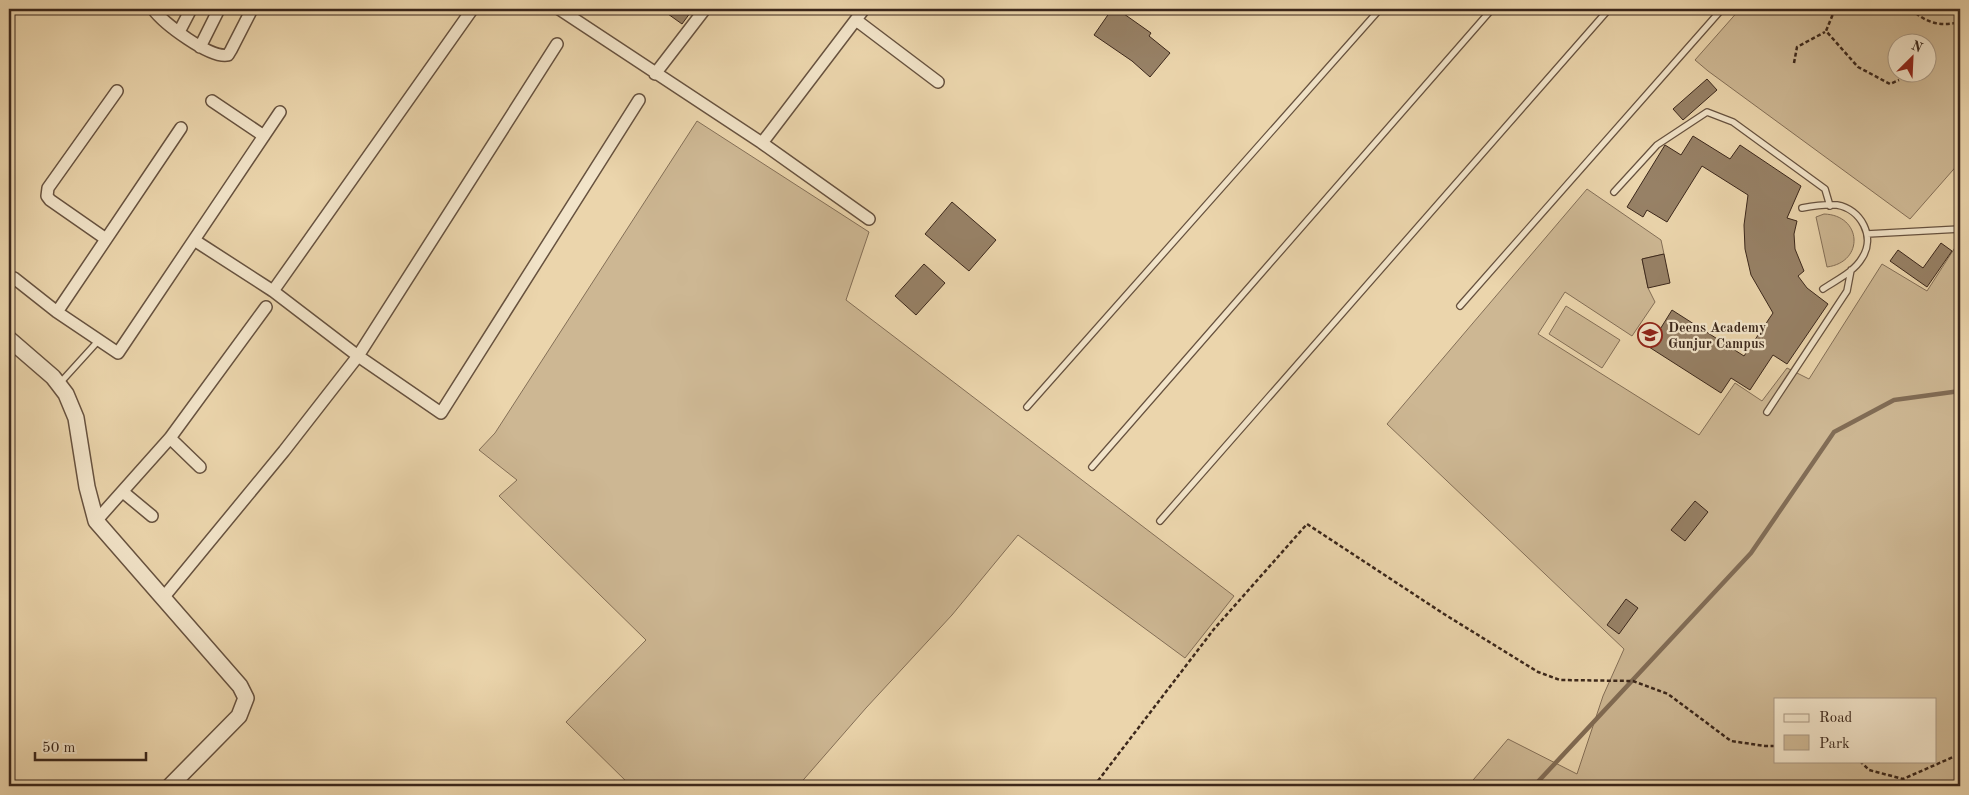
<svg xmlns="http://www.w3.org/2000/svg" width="1969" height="795" viewBox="0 0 1969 795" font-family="'Old Standard TT',serif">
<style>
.green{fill:#cdb793;stroke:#846f57;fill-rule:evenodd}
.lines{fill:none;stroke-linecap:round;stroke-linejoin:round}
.stream{stroke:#816c55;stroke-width:4.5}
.building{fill:#978166;stroke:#3b271b}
.service-casing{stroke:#67523f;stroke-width:8}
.minor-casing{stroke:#67523f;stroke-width:14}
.tertiary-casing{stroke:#67523f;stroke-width:18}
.path{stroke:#3b271b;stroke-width:2.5;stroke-dasharray:4 2.5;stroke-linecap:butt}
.service{stroke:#f2e4c9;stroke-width:5.5}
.minor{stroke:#f2e4c9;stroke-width:11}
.tertiary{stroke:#f2e4c9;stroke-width:15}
.labels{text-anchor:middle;stroke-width:4.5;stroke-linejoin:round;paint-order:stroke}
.poi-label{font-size:14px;font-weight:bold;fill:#3b271b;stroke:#f2e4c9;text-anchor:start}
</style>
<rect width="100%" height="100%" fill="#ebd5ac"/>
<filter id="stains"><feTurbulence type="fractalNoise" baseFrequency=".004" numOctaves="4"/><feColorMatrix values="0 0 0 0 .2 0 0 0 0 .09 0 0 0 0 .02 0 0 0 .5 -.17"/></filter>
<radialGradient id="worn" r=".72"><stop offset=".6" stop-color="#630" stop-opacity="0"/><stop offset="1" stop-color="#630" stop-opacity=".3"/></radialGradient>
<path class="green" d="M1740 9H1960V162L1910 219 1708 71 1695 60ZM1926 42V72H1896V42Z
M697 121 869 232 846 300 1234 596 1185 658 1018 535 952 615 866 708 798 786H631L566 722 646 640 499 496 517 480 479 450 495 433Z
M1587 189 1661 240 1664 254 1642 259 1648 288 1655 302 1632 336 1565 292 1538 334 1699 435 1735 383 1762 401 1787 368 1809 379 1882 264 1927 291 1956 246 1960 248V786H1468L1508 739 1577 774 1603 696 1624 649 1387 424ZM1775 699H1935V761H1775Z
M1824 214C1862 215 1865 262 1827 267L1816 217Z
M1566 306 1620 340 1602 368 1549 334Z"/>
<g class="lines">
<path class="stream" d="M1534 786 1751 553 1834 432 1894 400 1960 391"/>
</g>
<path class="building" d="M661 9H693L682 24Z
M1112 9H1117L1151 33 1149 36 1170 53 1150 77 1132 61 1094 35Z
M1707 79 1717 90 1683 120 1673 109Z
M1693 136 1730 159 1740 145 1801 186 1787 218 1797 221 1794 234 1795 249 1804 271 1798 276 1807 288 1828 304 1787 364 1773 355 1750 390 1731 378 1721 393 1649 347 1672 310 1744 356 1773 313 1751 275 1745 249 1744 225 1748 195 1702 166 1667 222 1647 210 1643 217 1627 207 1665 145 1681 155Z
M952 202 996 240 969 271 925 234Z
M1941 243 1952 251 1927 287 1890 261 1898 250 1923 268Z
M1664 254 1670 283 1648 288 1642 259Z
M924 264 945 283 916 315 895 296Z
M1695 501 1708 512 1685 541 1671 530Z
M1626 599 1638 608 1619 634 1607 625Z"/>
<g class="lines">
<defs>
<path id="service" d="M1614 192 1657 145 1707 112 1733 122 1825 189 1830 206
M1802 208C1813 206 1826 204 1837 205 1861 209 1876 237 1862 258 1854 272 1836 280 1823 289
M1867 234 1960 229
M1460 306 1722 9
M60 383 99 340
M1027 407 1380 9
M1767 412 1847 291 1851 270
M1092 467 1492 9
M1160 521 1609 9"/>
<path id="minor" d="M153 9C163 23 210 59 228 55L231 50 252 9
M559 9 762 143 869 219
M856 20 938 82
M179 32 191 9
M200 47 219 9
M655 74 705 9
M212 101 264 136
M762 143 864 9
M106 239 50 200 47 196 48 188 117 91
M194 240 273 291 358 356 441 413 639 100
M14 278 57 312 118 353 280 112
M273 291 471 11
M57 312 181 128
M170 438 200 467
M123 492 152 516
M96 521 170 438 266 307
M163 598 284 451 358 356 557 44"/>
<path id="tertiary" d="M9 339 53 377 66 394 76 418 87 487 96 521 240 686 246 698 239 716 170 786"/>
</defs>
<use href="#service" class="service-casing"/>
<use href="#minor" class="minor-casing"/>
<use href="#tertiary" class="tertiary-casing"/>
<path class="path" d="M1835 9 1826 31 1858 67 1890 84 1899 80
M1911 9C1926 23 1940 27 1960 22
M1794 63 1797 47 1825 32
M1860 761 1869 770 1903 779 1960 754
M1094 786 1214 629 1307 524 1444 614 1538 672 1560 680 1633 681 1668 694 1731 741 1765 746H1775"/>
<use href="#service" class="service"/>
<use href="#minor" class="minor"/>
<use href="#tertiary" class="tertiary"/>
</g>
<defs>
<symbol id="school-ring" viewBox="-11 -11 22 22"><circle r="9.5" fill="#f2e4c9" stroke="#8f2418" stroke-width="1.5"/><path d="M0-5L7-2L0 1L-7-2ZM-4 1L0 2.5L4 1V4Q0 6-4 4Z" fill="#8f2418"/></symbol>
</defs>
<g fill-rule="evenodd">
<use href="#school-ring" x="1636" y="321" width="28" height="28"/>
</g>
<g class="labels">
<g class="poi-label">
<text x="1668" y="332">Deens Academy<tspan x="1668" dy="16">Gunjur Campus</tspan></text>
</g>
</g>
<rect width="1969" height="795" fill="none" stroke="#ebd5ac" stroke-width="30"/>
<rect x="10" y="10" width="1949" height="775" fill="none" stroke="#3b271b" stroke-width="2.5"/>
<rect x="15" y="15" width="1939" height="765" fill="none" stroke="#3b271b"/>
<rect x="1774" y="698" width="162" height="65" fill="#f2e4c9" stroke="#a99883"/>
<rect x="1784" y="714" width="25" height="8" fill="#f2e4c9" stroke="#a99883"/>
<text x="1819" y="722" font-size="15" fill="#3b271b">Road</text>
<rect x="1784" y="735" width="25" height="15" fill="#cdb793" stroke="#a99883"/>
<text x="1819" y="748" font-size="15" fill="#3b271b">Park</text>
<g transform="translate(1912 58) rotate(24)"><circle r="24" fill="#f2e4c9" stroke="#a99883"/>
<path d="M0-4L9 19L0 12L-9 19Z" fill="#8f2418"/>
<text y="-8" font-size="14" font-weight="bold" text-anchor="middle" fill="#3b271b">N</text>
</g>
<path d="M35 752v8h111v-8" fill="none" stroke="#3b271b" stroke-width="2.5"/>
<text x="42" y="752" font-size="15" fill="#3b271b" stroke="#f2e4c9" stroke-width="4" paint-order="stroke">50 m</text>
<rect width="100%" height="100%" filter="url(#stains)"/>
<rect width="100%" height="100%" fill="url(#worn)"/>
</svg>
